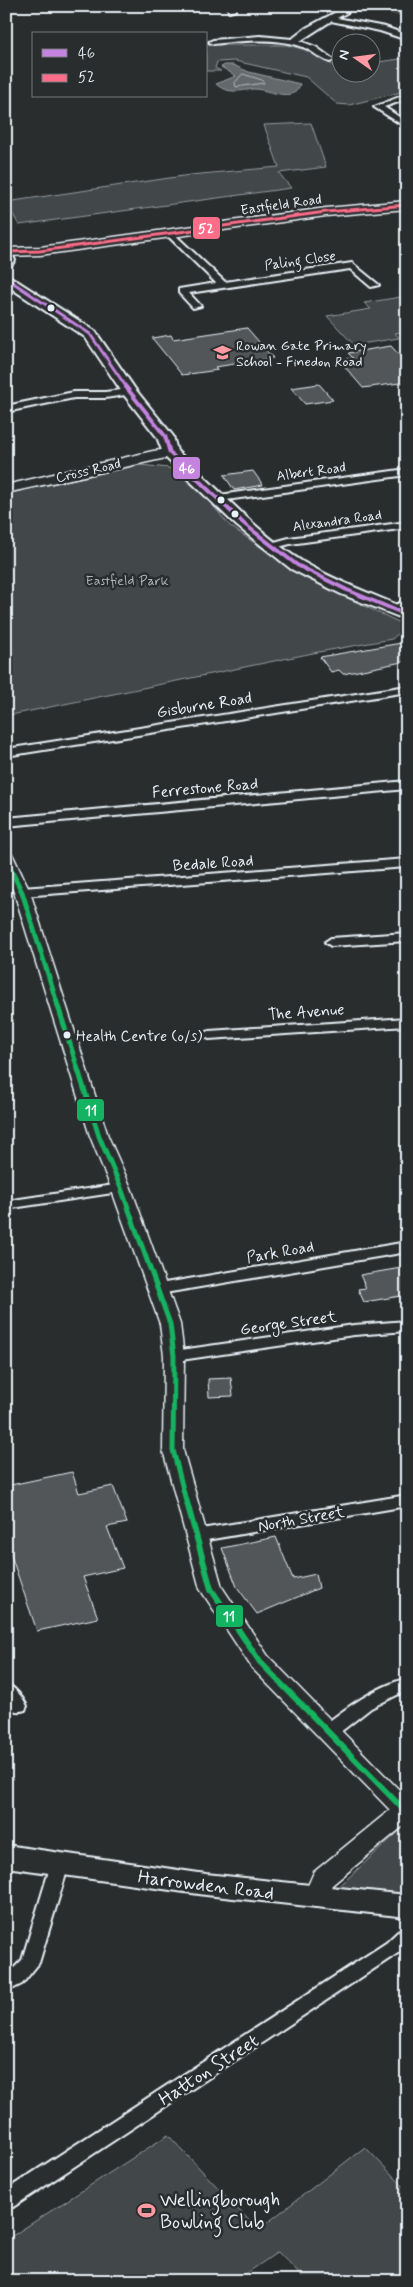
<svg xmlns="http://www.w3.org/2000/svg" width="413" height="2287" viewBox="0 0 413 2287" font-family="Mynerve,sans-serif">
<style>
.green{fill:#424648;stroke:#959ca0}
.water{fill:#63686b;stroke:#989fa3}
.lines{fill:none;stroke-linecap:round;stroke-linejoin:round}
.shore{stroke:#b3bac0;stroke-width:1}
.building{fill:#535759;stroke:#e8f1f8}
.street-casing{stroke:#e8f1f8;stroke-width:4}
.secondary-casing{stroke:#e8f1f8;stroke-width:3}
.primary-casing{stroke:#e8f1f8;stroke-width:4}
.street{fill:#2a2d2e;fill-rule:evenodd}
.secondary{fill:#2a2d2e;fill-rule:evenodd}
.primary{fill:#2a2d2e;fill-rule:evenodd}
.bus-1-far1-casing{stroke:#2a2d2e;stroke-width:5.5}
.bus-1-casing{stroke:#2a2d2e;stroke-width:7}
.bus-2-casing{stroke:#2a2d2e;stroke-width:5.5}
.bus-3-far2-casing{stroke:#2a2d2e;stroke-width:7}
.bus-3-far1-casing{stroke:#2a2d2e;stroke-width:9}
.bus-3-casing{stroke:#2a2d2e;stroke-width:10}
.bus-1-far1{stroke:#c483df;stroke-width:3}
.bus-1{stroke:#c483df;stroke-width:4}
.bus-2{stroke:#fb6d88;stroke-width:3}
.bus-3-far2{stroke:#13b361;stroke-width:4}
.bus-3-far1{stroke:#13b361;stroke-width:5}
.bus-3{stroke:#13b361;stroke-width:6}
.bus-dot{fill:#e8f1f8;stroke:#2a2d2e;stroke-width:2}
.labels{text-anchor:middle;stroke-width:5;stroke-linejoin:round;paint-order:stroke}
.far-street-label{font-size:14px;fill:#e8f1f8;stroke:#2a2d2e}
.far-poi-label{font-size:14px;fill:#e8f1f8;stroke:#2a2d2e;text-anchor:start}
.far-park-label{font-size:14px;fill:#aeb5ba;stroke:#2a2d2e}
.bus-label{font-size:15px;fill:#e8f1f8;stroke:#2a2d2e;text-anchor:start}
.street-label{font-size:16px;fill:#e8f1f8;stroke:#2a2d2e}
.near-street-label{font-size:19px;fill:#e8f1f8;stroke:#2a2d2e}
.near-poi-label{font-size:19px;fill:#e8f1f8;stroke:#2a2d2e;text-anchor:start}
.line-badge{stroke:#2a2d2e;stroke-width:2}
.badge-label{font-size:14px;text-anchor:middle;font-weight:bold;fill:#fff}
</style>
<rect width="100%" height="100%" fill="#2a2d2e"/>
<filter id="ink" filterUnits="userSpaceOnUse"><feTurbulence type="fractalNoise" baseFrequency=".02" numOctaves="2"/><feDisplacementMap in="SourceGraphic" scale="10" xChannelSelector="R" yChannelSelector="G"/><feConvolveMatrix kernelMatrix="1 2 1 2 8 2 1 2 1" color-interpolation-filters="sRGB"/></filter>
<g filter="url(#ink)">
<path class="green" d="M349 6H407V16Z
M206 45H287L306 50 338 68H340V72H370L371 63 407 58V88L401 92 349 105 337 104 306 77 235 61 217 62 215 68 221 71H206Z
M311 123 326 167 279 173 291 188 19 225 6 202 190 175 279 167 264 125Z
M407 296V331L395 333 399 338 354 345 327 316 371 309 364 303Z
M140 465 169 468 197 487 230 526 305 578 407 626 392 639 313 653 6 716V494Z
M407 1824V1899L334 1891Z
M168 2135 258 2230 365 2147 407 2190V2281H306L278 2252 235 2281H6V2240Z"/>
<path class="water" d="M225 65H233L249 72 300 84C295 105 266 88 253 89 240 91 227 94 216 84L236 76 221 67Z"/>
<g class="lines">
<path class="shore" d="M243 74 262 80 264 83 236 87 235 83Z"/>
</g>
<path class="building" d="M247 328 273 358 215 367 218 370 182 375 152 338 171 335 173 339Z
M391 346 401 357 407 356V382L363 388 339 360 353 358 348 353Z
M319 384 333 400 305 404 291 388Z
M253 471 263 485 234 490 224 475Z
M407 642V661L343 674 339 670 331 672 320 657Z
M407 1267V1295L364 1302 358 1289 366 1288 360 1275Z
M231 1378 233 1396 209 1397 208 1379Z
M72 1472 79 1493 113 1486 127 1523 107 1527 123 1568 83 1577 98 1618 37 1631 6 1541V1486Z
M276 1537 293 1579 316 1574 319 1588 257 1614 237 1587 222 1548Z"/>
<g class="lines">
<defs>
<path id="street" d="M228 6H236V10L229 12Z
M322 6 348 8V12L337 18 385 27 407 35V40L380 31 331 21 300 41 316 47 334 60 330 62C320 59 313 51 303 47 275 37 242 41 213 44L209 42 213 40 260 36 292 39 306 28 338 11Z
M407 94V99L384 107 407 122V128L374 107Z
M171 231 225 282 352 263 379 285 371 287 350 269 189 293 201 306 193 308 179 293V289L216 283 168 236V232Z
M129 389 134 392 132 394 105 398H74L6 412V406L74 392H105Z
M407 469V475L219 501 214 498 219 495Z
M407 522V528L290 544 271 549 266 546 267 544 289 538Z
M407 599V607L398 612H390V608Z
M407 686V692L6 756V749Z
M407 781V789L6 826V818Z
M407 859V867L22 896 16 892 22 888Z
M407 933V941L331 946 325 942 331 938Z
M407 1018V1026L209 1039 202 1035 209 1031Z
M121 1184 126 1185 128 1188 126 1191 6 1209V1201Z
M407 1242V1252L159 1294 154 1292 152 1289 154 1286 159 1284Z
M407 1321V1331L354 1335 174 1361 169 1360 167 1356 169 1352 174 1351 354 1325Z
M407 1495V1506L195 1542 189 1540 187 1536 189 1532 195 1530Z
M407 1678V1690L371 1708 334 1737 328 1738 322 1737 320 1732 322 1727C348 1706 374 1688 407 1678Z
M6 1684C15 1687 23 1698 27 1706L25 1710C6 1716 6 1697 6 1684Z
M60 1857 66 1859 69 1864 39 1963 22 1984 6 1992V1976L22 1960 51 1864 54 1859Z
M407 1927V1945L398 1953 13 2207 6 2209V2190L386 1943 401 1929Z"/>
<path id="secondary" d="M407 201V209L326 216 40 255 6 256V248L40 247 326 208Z
M170 449 177 453 175 456 6 493V485L153 451Z
M6 853 12 854 14 858 30 892 108 1136 131 1188 180 1324 184 1356 183 1450 222 1587 268 1656 407 1798V1823L332 1885 324 1904 315 1907 306 1904 303 1897 314 1872 390 1810 252 1668 200 1589 163 1450 164 1356 160 1324 111 1188 90 1136 14 892 6 876Z"/>
<path id="primary" d="M6 253 11 254 15 260 11 266 6 267Z
M6 274 95 331 135 389 173 436 177 451C218 488 256 532 303 562 335 581 372 594 407 609V620L341 594 291 569 237 526 164 456 157 437 124 395 85 337 6 285Z
M6 1845 206 1874 407 1895V1917L206 1895 6 1867Z"/>
</defs>
<use href="#street" class="street-casing"/>
<use href="#secondary" class="secondary-casing"/>
<use href="#primary" class="primary-casing"/>
<use href="#street" class="street"/>
<use href="#secondary" class="secondary"/>
<use href="#primary" class="primary"/>
<defs>
<path id="bus-1-far1" d="M6 278 90 334 127 388"/>
<path id="bus-1" d="M126 387 165 436 170 453 243 523 297 565 347 590 407 615"/>
<path id="bus-2" d="M6 252 40 251 326 212 407 205"/>
<path id="bus-3-far2" d="M6 858 16 879"/>
<path id="bus-3-far1" d="M15 878 22 892 99 1136 121 1188 170 1324 174 1356 173 1450 186 1501"/>
<path id="bus-3" d="M186 1499 211 1589 260 1662 407 1813"/>
</defs>
<use href="#bus-1-far1" class="bus-1-far1-casing"/>
<use href="#bus-1" class="bus-1-casing"/>
<use href="#bus-2" class="bus-2-casing"/>
<use href="#bus-3-far2" class="bus-3-far2-casing"/>
<use href="#bus-3-far1" class="bus-3-far1-casing"/>
<use href="#bus-3" class="bus-3-casing"/>
<use href="#bus-1-far1" class="bus-1-far1"/>
<use href="#bus-1" class="bus-1"/>
<use href="#bus-2" class="bus-2"/>
<use href="#bus-3-far2" class="bus-3-far2"/>
<use href="#bus-3-far1" class="bus-3-far1"/>
<use href="#bus-3" class="bus-3"/>
</g>
</g>
<defs>
<symbol id="school-bare" viewBox="-9 -9 18 18"><path d="M0-5L7-2L0 1L-7-2ZM-4 1L0 2.5L4 1V4Q0 6-4 4Z" fill="#ff9aa2" stroke="#2a2d2e" stroke-width="2.5" paint-order="stroke"/></symbol>
<symbol id="stadium-bare" viewBox="-9 -9 18 18"><path d="M0-5a6.5 5 0 1 0 0 10a6.5 5 0 1 0 0-10ZM-3.5-1.8h7v3.6h-7Z" fill="#ff9aa2" stroke="#2a2d2e" stroke-width="2.5" paint-order="stroke"/></symbol>
</defs>
<g fill-rule="evenodd">
<use href="#school-bare" x="210" y="340" width="25" height="25"/>
<use href="#stadium-bare" x="134" y="2198" width="25" height="25"/>
</g>
<g class="bus-dot">
<circle cx="51" cy="308" r="4.5"/>
<circle cx="221" cy="500" r="4.5"/>
<circle cx="235" cy="514" r="4.5"/>
<circle cx="67" cy="1035" r="4.5"/>
</g>
<g class="labels">
<g class="far-street-label">
<text transform="translate(281 204) rotate(-8)" y="5">Eastfield Road</text>
<text transform="translate(300 260) rotate(-8)" y="5">Paling Close</text>
<text transform="translate(88 470) rotate(-13)" y="5">Cross Road</text>
<text transform="translate(311 471) rotate(-8)" y="5">Albert Road</text>
<text transform="translate(337 520) rotate(-8)" y="5">Alexandra Road</text>
</g>
<g class="far-poi-label">
<text x="236" y="350">Rowan Gate Primary<tspan x="236" dy="16">School - Finedon Road</tspan></text>
</g>
<g class="far-park-label">
<text x="127" y="585">Eastfield Park</text>
</g>
<g class="bus-label">
<text x="76" y="1041">Health Centre (o/s)</text>
</g>
<g class="street-label">
<text transform="translate(204 704) rotate(-9)" y="6">Gisburne Road</text>
<text transform="translate(205 787) rotate(-5)" y="6">Ferrestone Road</text>
<text transform="translate(213 862) rotate(-4)" y="6">Bedale Road</text>
<text transform="translate(306 1011) rotate(-4)" y="6">The Avenue</text>
<text transform="translate(280 1251) rotate(-10)" y="6">Park Road</text>
<text transform="translate(288 1322) rotate(-8)" y="6">George Street</text>
<text transform="translate(301 1518) rotate(-10)" y="6">North Street</text>
</g>
<g class="near-street-label">
<text transform="translate(206 1884) rotate(7)" y="7">Harrowden Road</text>
<text transform="translate(208 2069) rotate(-33)" y="7">Hatton Street</text>
</g>
<g class="near-poi-label">
<text x="160" y="2206">Wellingborough<tspan x="160" dy="22">Bowling Club</tspan></text>
</g>
</g>
<g class="line-badge">
<rect x="192" y="216" width="29" height="24" rx="5" fill="#fb6d88"/>
<rect x="172" y="456" width="29" height="24" rx="5" fill="#c483df"/>
<rect x="76" y="1098" width="29" height="24" rx="5" fill="#13b361"/>
<rect x="215" y="1604" width="29" height="24" rx="5" fill="#13b361"/>
</g>
<g class="badge-label">
<text x="206" y="233">52</text>
<text x="187" y="473">46</text>
<text x="91" y="1115">11</text>
<text x="229" y="1621">11</text>
</g>
<rect width="413" height="2287" fill="none" stroke="#2a2d2e" stroke-width="25"/>
<rect x="12" y="12" width="388" height="2262" fill="none" stroke="#e8f1f8" stroke-width="2" filter="url(#ink)"/>
<rect x="32" y="32" width="175" height="65" fill="#2a2d2e" stroke="#767b7f"/>
<rect x="42" y="49" width="25" height="8" fill="#c483df" stroke="#767b7f"/>
<text x="78" y="58" font-size="15" fill="#e8f1f8">46</text>
<rect x="42" y="74" width="25" height="8" fill="#fb6d88" stroke="#767b7f"/>
<text x="78" y="82" font-size="15" fill="#e8f1f8">52</text>
<g transform="translate(356 58) rotate(284)"><circle r="24" fill="#2a2d2e" stroke="#767b7f"/>
<path d="M0-4L9 19L0 12L-9 19Z" fill="#ff9aa2"/>
<text y="-8" font-size="14" font-weight="bold" text-anchor="middle" fill="#e8f1f8">N</text>
</g>
</svg>
